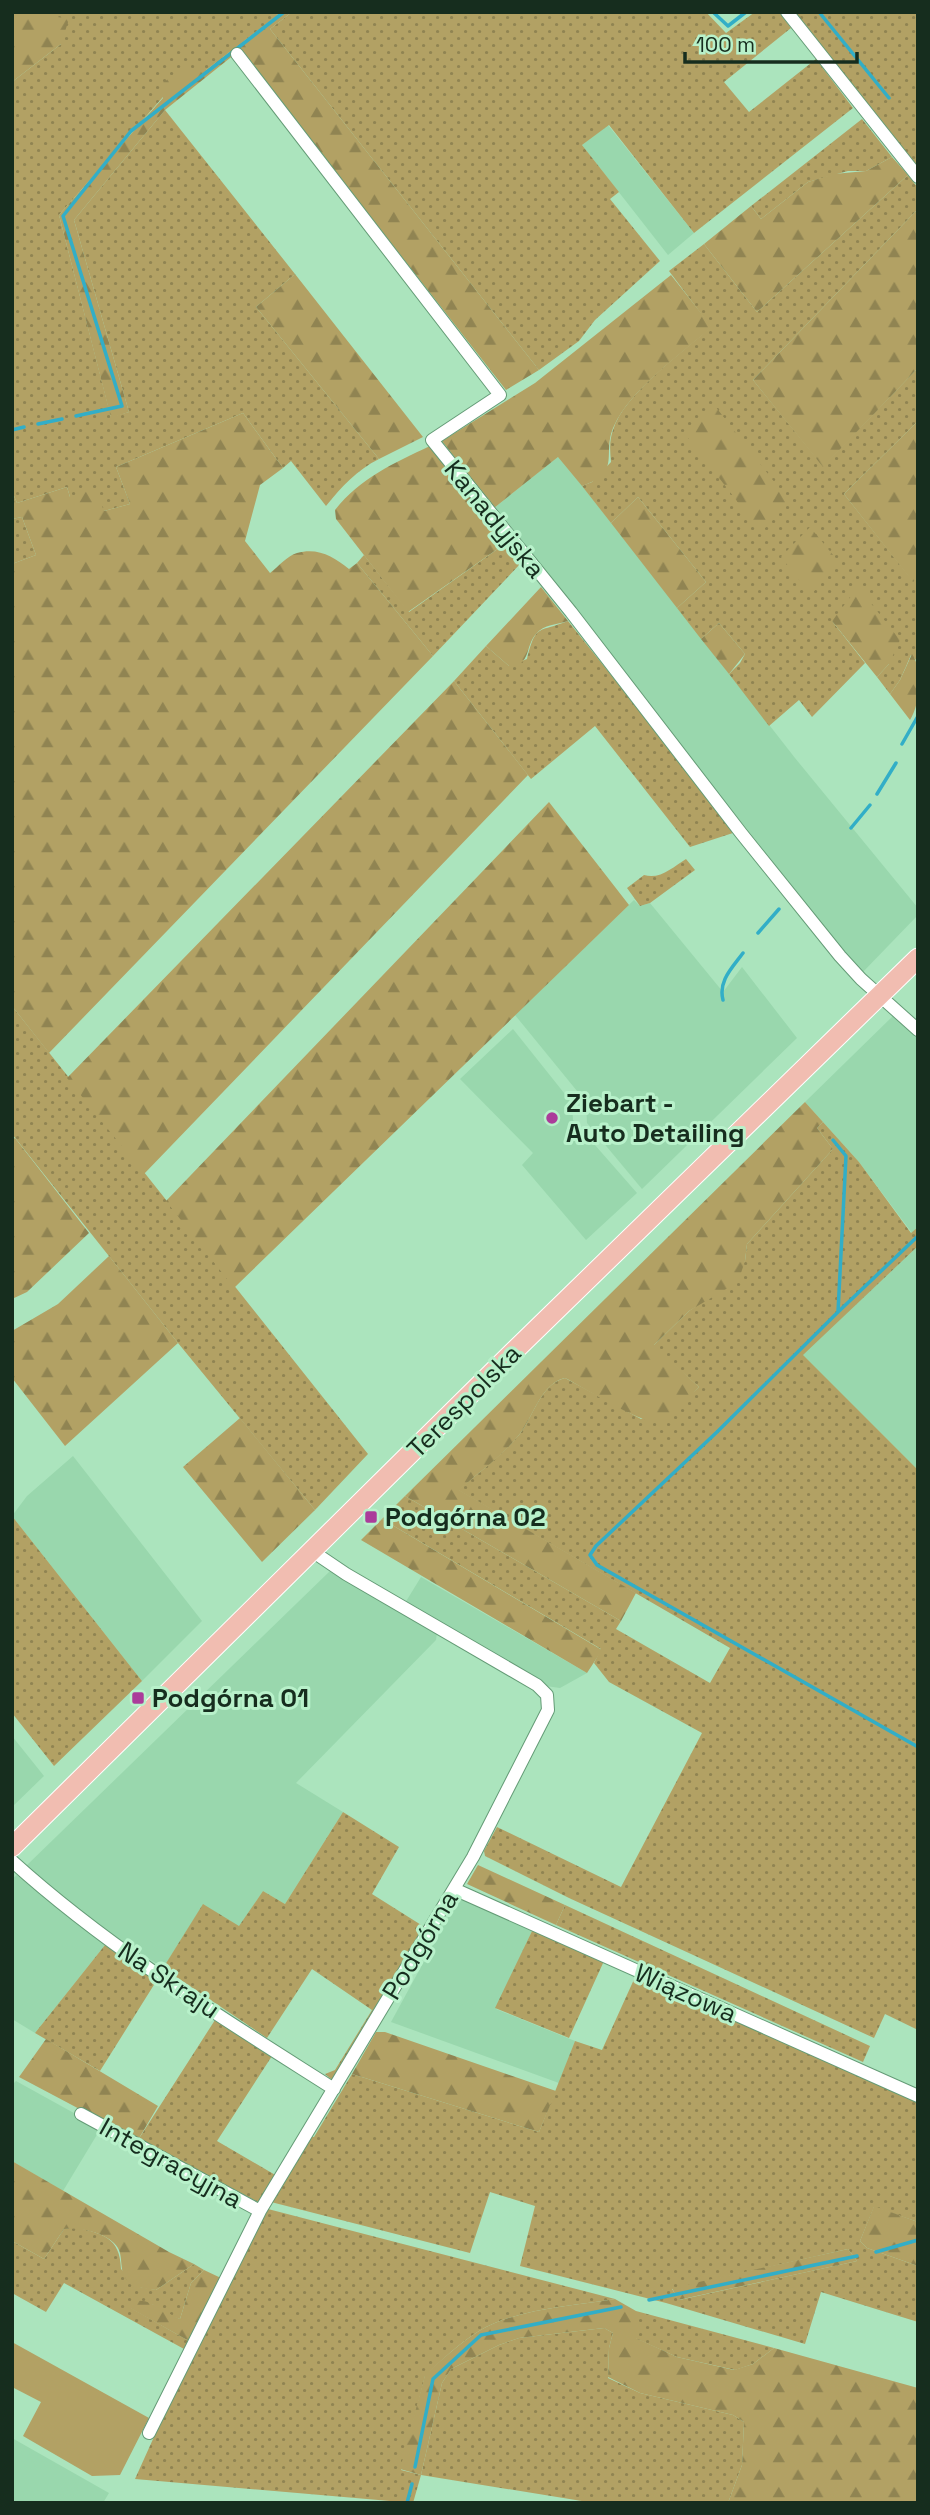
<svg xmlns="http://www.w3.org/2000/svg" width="930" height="2515" viewBox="0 0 930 2515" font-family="'Space Grotesk',sans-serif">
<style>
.built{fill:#99d7ad}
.grass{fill:url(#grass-dots);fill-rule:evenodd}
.forest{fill:url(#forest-firs)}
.park{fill:#b2a164}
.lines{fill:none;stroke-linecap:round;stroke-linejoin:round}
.stream{stroke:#32aec7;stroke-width:3.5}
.minor-casing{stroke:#649b76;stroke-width:14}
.primary-casing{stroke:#fff;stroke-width:21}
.minor{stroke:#fff;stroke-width:12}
.primary{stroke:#f1bdb1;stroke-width:19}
.poi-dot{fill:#ab3c9a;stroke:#b8f1ca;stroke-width:2.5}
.labels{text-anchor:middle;stroke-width:6;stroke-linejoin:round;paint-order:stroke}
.street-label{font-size:26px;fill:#162d1e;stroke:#b8f1ca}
.poi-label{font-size:26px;font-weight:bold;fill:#162d1e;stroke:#b8f1ca;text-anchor:start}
</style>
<defs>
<pattern id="grass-dots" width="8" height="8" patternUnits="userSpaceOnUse" patternTransform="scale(1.75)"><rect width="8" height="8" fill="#b2a164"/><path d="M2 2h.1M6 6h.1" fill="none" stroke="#908452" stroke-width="1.8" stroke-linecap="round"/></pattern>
<pattern id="forest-firs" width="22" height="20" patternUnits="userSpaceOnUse" patternTransform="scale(1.75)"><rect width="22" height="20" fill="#b2a164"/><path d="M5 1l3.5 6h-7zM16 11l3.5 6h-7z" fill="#908452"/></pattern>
</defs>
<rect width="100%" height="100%" fill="#abe4bd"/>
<path class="built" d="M608 125 694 233 668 255 582 145Z
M559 456 795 758 918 908V915L861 974 494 508Z
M634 900 640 906 650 903 723 992 742 967 797 1038 642 1189 587 1123 586 1102 515 1015Z
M895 1014 918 1038V1227L912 1233 859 1162 805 1102Z
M513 1029 572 1103 573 1120 637 1193 586 1240 522 1165 533 1153 460 1079Z
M918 1246V1470L802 1355Z
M73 1456 202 1621 142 1681 12 1516 27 1496Z
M330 1571 437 1633 436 1640 296 1783 343 1812 285 1904 263 1891 239 1927 203 1905 163 1968 112 1935 25 1867Z
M421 1577 587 1673 560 1688 546 1686 405 1603Z
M12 1736 44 1776 12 1807Z
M17 1875 105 1945 35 2033 12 2019V1879Z
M459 1897 533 1929 496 2009 575 2041 559 2083 391 2022Z
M16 2081 101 2128 63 2191 12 2161V2085Z
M12 2438 109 2493 103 2503H12Z"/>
<path class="grass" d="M29 12H273L278 15 206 70 163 97 59 215 111 417 129 412 74 220 165 110 295 274 256 307 379 459C357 470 342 486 326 506L291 461 283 468 243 413 116 467 130 504 104 511 70 497 67 487 17 503 12 491V82L61 44Z
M292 12H706L726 33 755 12H779L791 28 724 82 749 112 816 59 853 108 694 233 609 125 582 145 619 192 610 199 660 261 595 320 579 341 539 370 270 29Z
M790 12H918V173Z
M862 119 892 157 866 171H848L808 182 761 219 751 206Z
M908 175 918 188V209L753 380 823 466 918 368V421L844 494 913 581 918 578V662L911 655 900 680 890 694 877 677 889 664 832 621 865 663 812 717 799 700 769 726 729 674 740 663 745 654 719 623 701 639 677 608 706 582 638 497 611 523 582 486 592 482 611 462C610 451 609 441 613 430 624 394 682 353 711 327L669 271 704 244 757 312Z
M22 517 36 555 12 564V519Z
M506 543 522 562 433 656 357 563 364 555 409 612Z
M568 621 736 832 690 847 595 726 531 779 454 681 486 646 509 666 527 659C536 623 538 633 568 621Z
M686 859 695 870 650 903 640 906 627 888 644 875C660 880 673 867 686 859Z
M12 1006 368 1454 315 1510 178 1343 12 1134Z
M823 1122 859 1162 911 1233 918 1227V1246L803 1355 918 1470V2030L885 2014 874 2038 569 1898 485 1856 484 1851 497 1827 621 1887 702 1733 609 1682 594 1663 601 1649 382 1519 405 1496 621 1621 616 1629 710 1683 730 1648 458 1490C479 1473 501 1456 519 1435 533 1418 540 1384 565 1378L641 1419 694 1392 699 1387 653 1346 689 1311 711 1296 745 1261 747 1244 833 1149 817 1128Z
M12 1516 142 1681 54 1766 12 1713Z
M343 1812 399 1847 372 1894 426 1928 336 2079H331L325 2074 335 2070 372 2010 312 1969 267 2038 163 1968 203 1904 239 1926 263 1891 285 1904Z
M565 1905 870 2046 863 2062 556 1925Z
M533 1929 604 1961 569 2038 495 2008Z
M105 1945 157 1980 100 2071 35 2033Z
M636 1975 918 2101V2222L874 2207 860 2241 867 2248 918 2266V2322L821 2292 805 2344 666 2303 520 2266 535 2206 490 2192 470 2253 271 2202 310 2137H314L352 2074 539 2132 575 2041 602 2050ZM848 2249 857 2261 679 2300 672 2289Z
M215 2020 272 2056 217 2141 277 2176 263 2199 258 2202 138 2140Z
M268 2209 615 2299C573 2306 515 2309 479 2331 460 2343 441 2360 425 2376L401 2470 421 2475 442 2383 451 2369 499 2345 519 2338 604 2328 613 2333 609 2348 608 2378 640 2393 733 2415 744 2422 742 2465 728 2503H594L421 2475 413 2503 135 2479 158 2428Z
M75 2227C103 2234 120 2237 121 2269L140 2287 156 2290 194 2264 204 2270 191 2283 180 2319 167 2315 152 2304 131 2308 189 2341 184 2349 64 2283 46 2312 12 2293V2241L44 2259 64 2229Z
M636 2311 774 2348 753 2364 735 2370 677 2357 635 2338Z"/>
<path class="forest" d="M12 12H29L69 19 61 44 12 82Z
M273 12H292L270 29 539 370 506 390 240 50 165 110 74 220 129 412 111 418 59 215 163 98 160 85 185 67 206 70 278 15Z
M892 157 908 175 757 312 704 244 751 206 761 219 808 182 834 174 866 171Z
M918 209V368L823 467 753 380Z
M295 274 423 437 379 459 256 307Z
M671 275 712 327C681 354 630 390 614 426 601 454 623 472 582 486L558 457 494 508 442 441 535 383Z
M715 406 790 502 761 532 685 434Z
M243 413 283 468 260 485 245 541 270 573C278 567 288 555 297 553 318 547 334 557 349 569L357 563 433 656 49 1053 12 1006V564L36 555 22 517 12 519V491L17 503 67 487 70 497 95 488 104 511 130 504 116 467Z
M918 421V578L913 582 844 494Z
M430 446 506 543 408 612 336 519 335 510C360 478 394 463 430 446Z
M638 497 706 582 677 608 611 523Z
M810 527 838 561 811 595 781 557Z
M541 587 568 621C557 625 544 624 536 634 525 646 531 667 509 666L486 646Z
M858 587 900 640 889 664 877 677 832 621Z
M719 623 745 654 729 674 701 639Z
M912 654C923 669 920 705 910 720L890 694 900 680Z
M454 681 528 775 144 1174 67 1078Z
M549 802 629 905 234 1288 166 1201Z
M805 1102 823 1122 817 1128 833 1149 747 1244 745 1261 738 1282 689 1311 654 1345 699 1387C688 1398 679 1417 664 1422 648 1429 583 1387 565 1378 541 1383 533 1418 519 1435 502 1456 479 1472 459 1490L636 1593 621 1621 405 1496Z
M15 1138 89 1233 27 1292 12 1299V1140Z
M109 1256 178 1343 65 1446 12 1378V1331L58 1304Z
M240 1418 315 1510 262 1562 183 1467Z
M382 1519 602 1650 587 1673 361 1540Z
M478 1865 565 1905 556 1925 467 1884Z
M376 2032H385L556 2091 539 2132 352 2074Z
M46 2039 158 2106 138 2140 19 2077Z
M12 2161 169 2252 194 2264 156 2290C147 2289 136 2288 129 2282 119 2274 123 2260 119 2250 113 2234 79 2226 64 2229L44 2259 12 2241Z
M874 2206 918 2222V2266L867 2248 860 2241Z
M848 2249 857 2261 678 2300 672 2288Z
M204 2270 221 2278 189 2341 130 2308 137 2301C152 2299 166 2314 180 2319L191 2283Z
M615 2299 636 2311V2338L677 2357 734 2370 753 2364 774 2348 918 2388V2503H728L742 2465 744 2422 733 2415 640 2393 608 2377 609 2348 613 2333 604 2328 519 2338 499 2345 451 2369 442 2383 421 2475 400 2469 425 2375C441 2360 460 2343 479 2331 515 2309 573 2306 615 2299Z"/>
<path class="park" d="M12 2342 149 2418 120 2475 92 2476 23 2436 41 2402 12 2387Z"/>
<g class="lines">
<path class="stream" d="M713 12 728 26 746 12
M819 12 889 98
M76 416 122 406 63 216 131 131 284 12
M38 424 62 419
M12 430 24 427
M902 744 918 716
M877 794 896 763
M851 828 870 805
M758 933 779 909
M723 1000C718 981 732 968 743 953
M833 1140 846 1156 838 1312 717 1432 596 1546 590 1555 597 1565 918 1747
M838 1312 918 1236
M876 2252 918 2240
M649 2300 857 2256
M415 2467 433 2379 481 2335 621 2307
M407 2503 412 2484"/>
<defs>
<path id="minor" d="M787 12 918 177
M237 54 500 395 432 440 571 612 741 833 840 956 861 979 918 1030
M12 1861C109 1949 224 2019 334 2089
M454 1889 918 2096
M81 2114 260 2211
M149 2433 260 2211 473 1857 548 1710 547 1695 537 1685 346 1574 312 1551"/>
<path id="primary" d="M12 1847 511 1354 918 958"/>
</defs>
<use href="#minor" class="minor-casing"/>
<use href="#primary" class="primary-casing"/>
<use href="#minor" class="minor"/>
<use href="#primary" class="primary"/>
</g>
<g class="poi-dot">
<circle cx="552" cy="1118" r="7"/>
<rect x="364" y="1510" width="14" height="14" rx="3.5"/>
<rect x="131" y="1691" width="14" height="14" rx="3.5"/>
</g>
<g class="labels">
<g class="street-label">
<text transform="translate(495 519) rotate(51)" y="9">Kanadyjska</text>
<text transform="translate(464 1401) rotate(-45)" y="9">Terespolska</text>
<text transform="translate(420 1945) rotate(-59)" y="9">Podgórna</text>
<text transform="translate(169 1980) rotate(34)" y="9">Na Skraju</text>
<text transform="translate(686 1993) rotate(24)" y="9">Wiązowa</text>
<text transform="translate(171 2163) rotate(29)" y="9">Integracyjna</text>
</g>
<g class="poi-label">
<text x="566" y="1112">Ziebart -<tspan x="566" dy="30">Auto Detailing</tspan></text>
<text x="385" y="1526">Podgórna 02</text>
<text x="152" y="1707">Podgórna 01</text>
</g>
</g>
<rect width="930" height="2515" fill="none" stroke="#162d1e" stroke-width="28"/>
<path d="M685 52v10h172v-10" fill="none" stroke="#162d1e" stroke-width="3.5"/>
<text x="696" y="52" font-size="21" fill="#162d1e" stroke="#b8f1ca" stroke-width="5" paint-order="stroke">100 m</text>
</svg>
